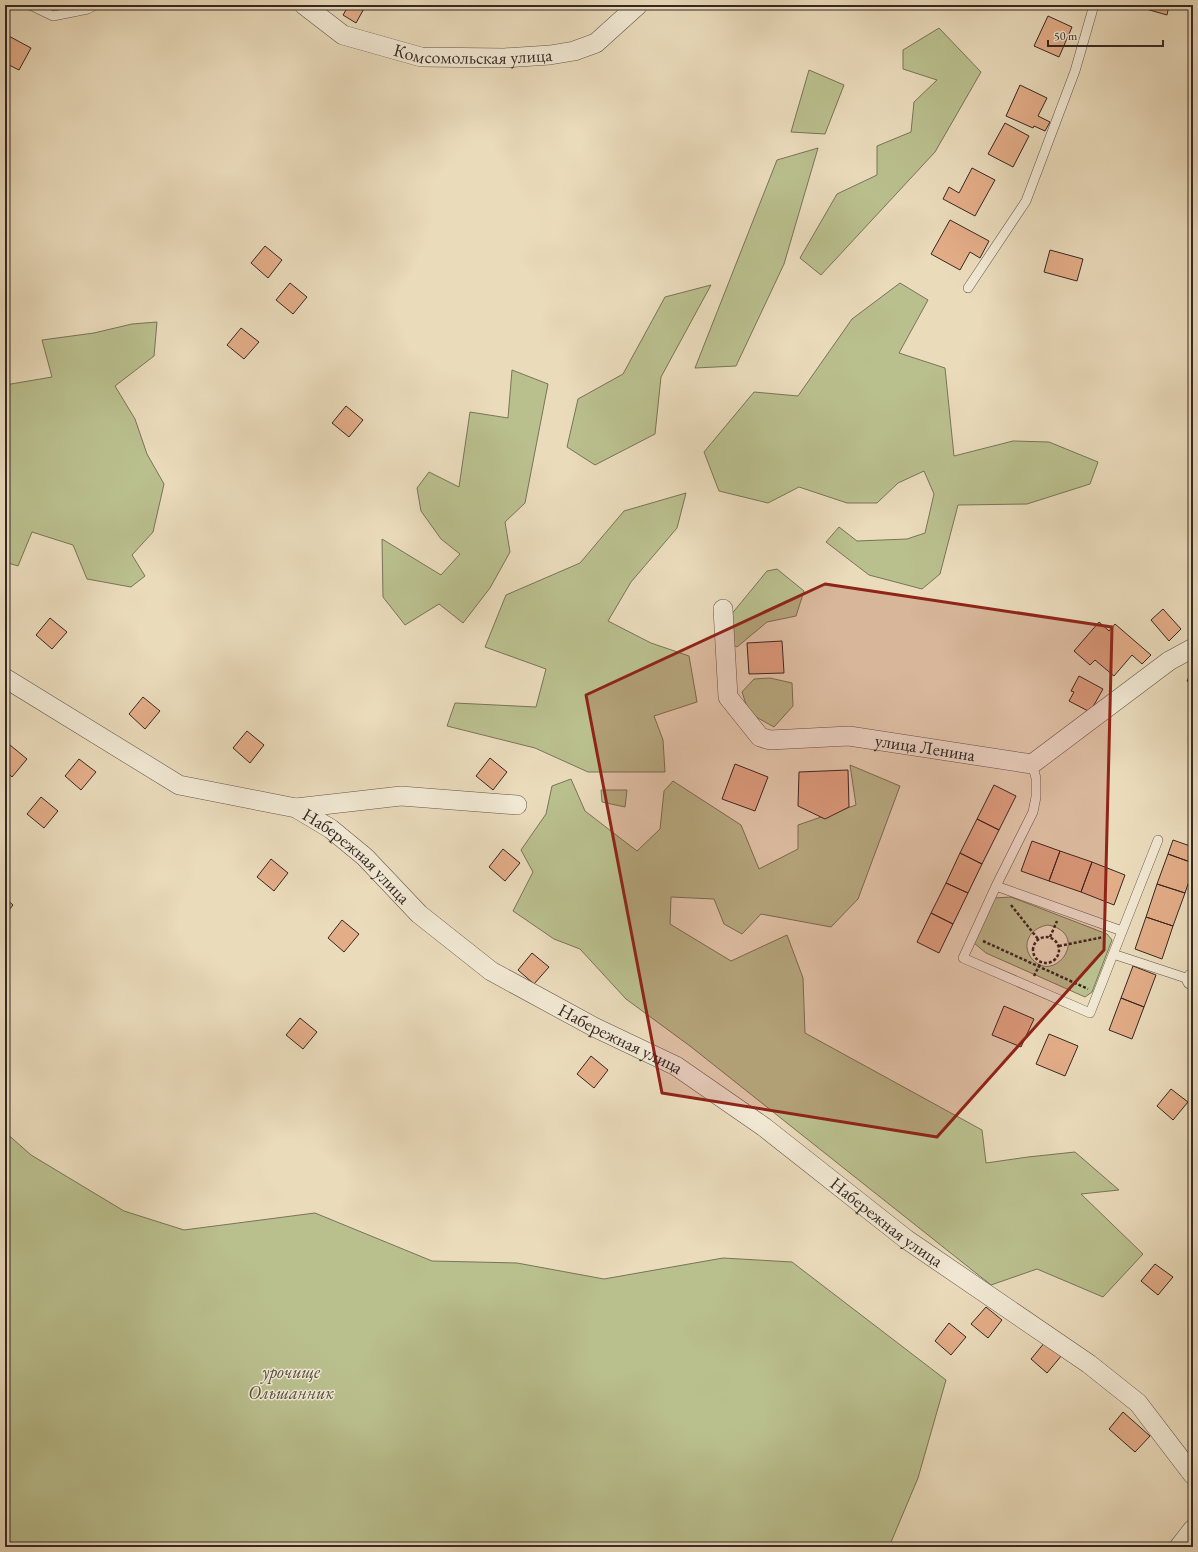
<svg xmlns="http://www.w3.org/2000/svg" width="1198" height="1552" viewBox="0 0 1198 1552" font-family="'EB Garamond',serif">
<style>
.green{fill:#babf8e;stroke:#787458;fill-rule:evenodd}
.building{fill:#e3ad88;stroke:#352823}
.lines{fill:none;stroke-linecap:round;stroke-linejoin:round}
.lane-casing{stroke:#625549;stroke-width:10}
.street-casing{stroke:#625549;stroke-width:20}
.path{stroke:#352823;stroke-width:2.5;stroke-dasharray:3 2;stroke-linecap:butt}
.lane{stroke:#f1e8d3;stroke-width:9}
.street{stroke:#f1e8d3;stroke-width:19}
.marked{fill:#8f2418;fill-opacity:0.2;stroke:#8f2418;stroke-width:3;stroke-linejoin:round}
.labels{text-anchor:middle;stroke-width:3;stroke-linejoin:round;paint-order:stroke}
.street-label{font-size:18px;fill:#352823;stroke:#f1e8d3}
.park-label{font-size:18px;font-style:italic;fill:#564e3e;stroke:#f1e8d3}
</style>
<rect width="100%" height="100%" fill="#eadbbb"/>
<filter id="stains"><feTurbulence type="fractalNoise" baseFrequency=".005" numOctaves="4"/><feColorMatrix values="0 0 0 0 .2 0 0 0 0 .09 0 0 0 0 .02 0 0 0 .5 -.17"/></filter>
<radialGradient id="worn" r=".72"><stop offset=".6" stop-color="#630" stop-opacity="0"/><stop offset="1" stop-color="#630" stop-opacity=".3"/></radialGradient>
<path class="green" d="M939 28 981 72 935 152 821 275 800 258 837 194 877 175V146L911 132 914 102 937 80 903 69V50Z
M809 70 844 85 825 134 791 132Z
M818 148 784 264 736 366 695 368 777 160Z
M900 283 928 300 899 353 945 368 954 456 1013 441 1049 442 1098 462 1090 484 1027 504 958 505 940 574 922 589 869 575 826 542 839 527 857 541 907 539 925 533 934 494 924 471 898 483 877 503H847L799 487 768 503 719 491 704 452 754 392 798 396 852 319Z
M711 285 661 377 655 434 595 465 567 447 578 399 623 374 665 297Z
M157 322 154 356 115 386 135 419 147 454 164 484 153 532 132 555 145 576 131 587 87 579 73 545 32 532 18 566 5 562V385L52 377 42 340 94 333 132 324Z
M512 370 548 384 525 503 505 522 510 552 490 588 463 623 439 604 405 625 383 597 382 539 441 575 460 554 441 539 421 511 417 488 429 472 459 487 470 412 508 418Z
M686 493 677 528 631 582 608 621 651 643 689 656 697 702 654 716 663 740 665 772H588L535 748 447 726 455 703 536 707 546 669 485 647 506 595 580 563 624 511Z
M777 569 804 591 796 616 767 622 737 647 728 642 730 616 767 571Z
M770 678 792 683 793 706 774 727 749 713 742 692 754 679Z
M850 765 900 786 858 899 831 927 761 914 742 934 724 924 714 899 671 897 670 924 731 961 787 935 803 978 805 1033 982 1130 986 1163 1028 1157 1075 1152 1119 1190 1081 1194 1143 1254 1103 1297 1037 1269 991 1285 690 1046 626 999 580 949 554 939 513 911 533 872 521 850 546 814 552 786 571 779 585 811 637 851 660 829 664 791 673 781 741 825 759 869 798 849V825L856 805Z
M601 790H627L625 807 602 802Z
M1011 897 1107 934 1112 940 1092 992 1085 997 986 953 974 943 995 898ZM1048 925C1093 934 1052 989 1030 956 1021 941 1033 927 1048 925Z
M5 1132 31 1155 124 1211 184 1230 315 1213 432 1261 517 1263 604 1279 723 1258 792 1262 946 1380 918 1478 889 1547H5Z"/>
<path class="building" d="M349 5H366L356 23 343 15Z
M1132 5H1169L1167 15Z
M1048 16 1072 27 1059 57 1034 46Z
M5 34 31 48 19 70 5 63Z
M1020 85 1047 98 1038 116 1050 122 1045 131 1034 126 1033 128 1006 116Z
M1005 123 1029 136 1013 167 988 154Z
M972 168 995 180 975 216 943 199 949 187 959 193Z
M950 220 989 241 980 258 970 252 960 270 931 254Z
M265 246 282 260 268 278 251 263Z
M1050 250 1083 259 1077 281 1044 272Z
M290 283 307 297 293 314 276 300Z
M241 328 259 342 244 359 227 345Z
M346 406 363 420 349 437 332 423Z
M1163 609 1181 629 1169 641 1151 620Z
M50 618 67 632 52 649 36 635Z
M1099 622 1109 631 1115 624 1151 655 1142 664 1132 655 1114 676 1095 660 1090 665 1074 651Z
M782 641 784 673 749 674 747 643Z
M1192 671 1193 672V684L1187 681Z
M1079 676 1103 689 1090 712 1069 701 1074 692 1071 691Z
M143 697 160 711 145 729 129 714Z
M247 731 264 745 250 763 233 748Z
M10 745 27 759 12 777 5 770V751Z
M490 758 507 772 493 790 476 776Z
M79 759 96 772 81 790 65 776Z
M735 764 768 777 755 811 722 799Z
M848 770 849 807 825 819 798 806 799 772Z
M994 785 1016 796 999 830 977 819Z
M41 797 58 811 44 828 27 814Z
M977 819 999 830 982 864 960 853Z
M1173 840 1193 847V863L1168 854Z
M1032 841 1060 851 1049 881 1021 871Z
M503 849 520 863 505 881 489 867Z
M1060 851 1092 862 1081 892 1049 881Z
M960 853 982 864 968 893 946 883Z
M1168 854 1193 863V869L1185 893 1157 884Z
M271 859 288 873 274 891 257 877Z
M1092 862 1125 875 1114 905 1081 892Z
M946 883 968 893 953 924 931 913Z
M1157 884 1185 893 1173 926 1146 917Z
M5 898 13 905 5 915Z
M931 913 953 924 939 953 917 942Z
M1146 917 1173 926 1162 959 1135 949Z
M342 920 359 934 344 952 328 938Z
M532 953 549 967 534 984 518 970Z
M1133 966 1156 975 1144 1007 1121 998Z
M1121 998 1144 1007 1132 1039 1109 1030Z
M1004 1006 1034 1019 1021 1047 992 1035Z
M300 1018 317 1032 303 1049 286 1035Z
M1049 1034 1078 1046 1065 1076 1036 1064Z
M591 1056 608 1070 594 1088 577 1074Z
M1171 1089 1188 1102 1173 1120 1157 1106Z
M1155 1264 1173 1277 1158 1295 1141 1281Z
M986 1307 1002 1320 988 1338 971 1324Z
M949 1323 966 1337 951 1355 935 1341Z
M1045 1342 1062 1355 1047 1373 1031 1359Z
M1123 1412 1150 1436 1135 1452 1109 1429Z"/>
<g class="lines">
<defs>
<path id="lane" d="M30 5 53 16 88 9 95 5
M968 288 1026 201 1075 71 1094 5
M1032 764 1036 778V797L1033 812 996 886 963 958 1090 1013 1158 840
M996 886 1122 931
M1113 954 1192 980"/>
<g id="street">
<path id="s1" d="M304 5 343 35 421 57 504 58 550 55 574 51 596 43 638 5"/>
<path id="s2" d="M723 609 728 697 760 737 770 740 849 736 1032 764 1169 661 1193 648"/>
<path id="s3" d="M5 678 179 785 296 808 331 829 365 857 419 914 491 971 594 1027 676 1066 764 1127 906 1239 1089 1364 1138 1403 1193 1475"/>
<path d="M296 808 401 796 517 805"/>
<path d="M1192 980 1193 978"/>
<path d="M1179 1547 1193 1529"/>
</g>
</defs>
<use href="#lane" class="lane-casing"/>
<use href="#street" class="street-casing"/>
<path class="path" d="M1011 905 1038 939
M1033 950a13 13 0 1 1 26 0a13 13 0 1 1-26 0Z
M1050 937 1057 921
M983 941 1088 989
M1059 946 1104 937
M1034 976 1041 962"/>
<use href="#lane" class="lane"/>
<use href="#street" class="street"/>
</g>
<path class="marked" d="M825 584 1112 627 1104 950 937 1137 662 1093 586 695Z"/>
<g class="labels">
<g class="street-label">
<text dy="6" stroke="none"><textPath href="#s1" startOffset="182">Комсомольская улица</textPath></text>
<text dy="6" stroke="none"><textPath href="#s2" startOffset="306">улица Ленина</textPath></text>
<text dy="6" stroke="none"><textPath href="#s3" startOffset="401">Набережная улица</textPath></text>
<text dy="6" stroke="none"><textPath href="#s3" startOffset="725">Набережная улица</textPath></text>
<text dy="6" stroke="none"><textPath href="#s3" startOffset="1049">Набережная улица</textPath></text>
</g>
<g class="park-label">
<text x="291" y="1378">урочище<tspan x="291" dy="21">Ольшанник</tspan></text>
</g>
</g>
<rect width="1198" height="1552" fill="none" stroke="#eadbbb" stroke-width="20"/>
<rect x="6" y="6" width="1186" height="1540" fill="none" stroke="#352823" stroke-width="2"/>
<rect x="10" y="10" width="1178" height="1532" fill="none" stroke="#352823"/>
<path d="M1048 40v6h115v-6" fill="none" stroke="#352823" stroke-width="2"/>
<text x="1054" y="40" font-size="12" fill="#352823" stroke="#f1e8d3" stroke-width="3" paint-order="stroke">50 m</text>
<rect width="100%" height="100%" filter="url(#stains)"/>
<rect width="100%" height="100%" fill="url(#worn)"/>
</svg>
